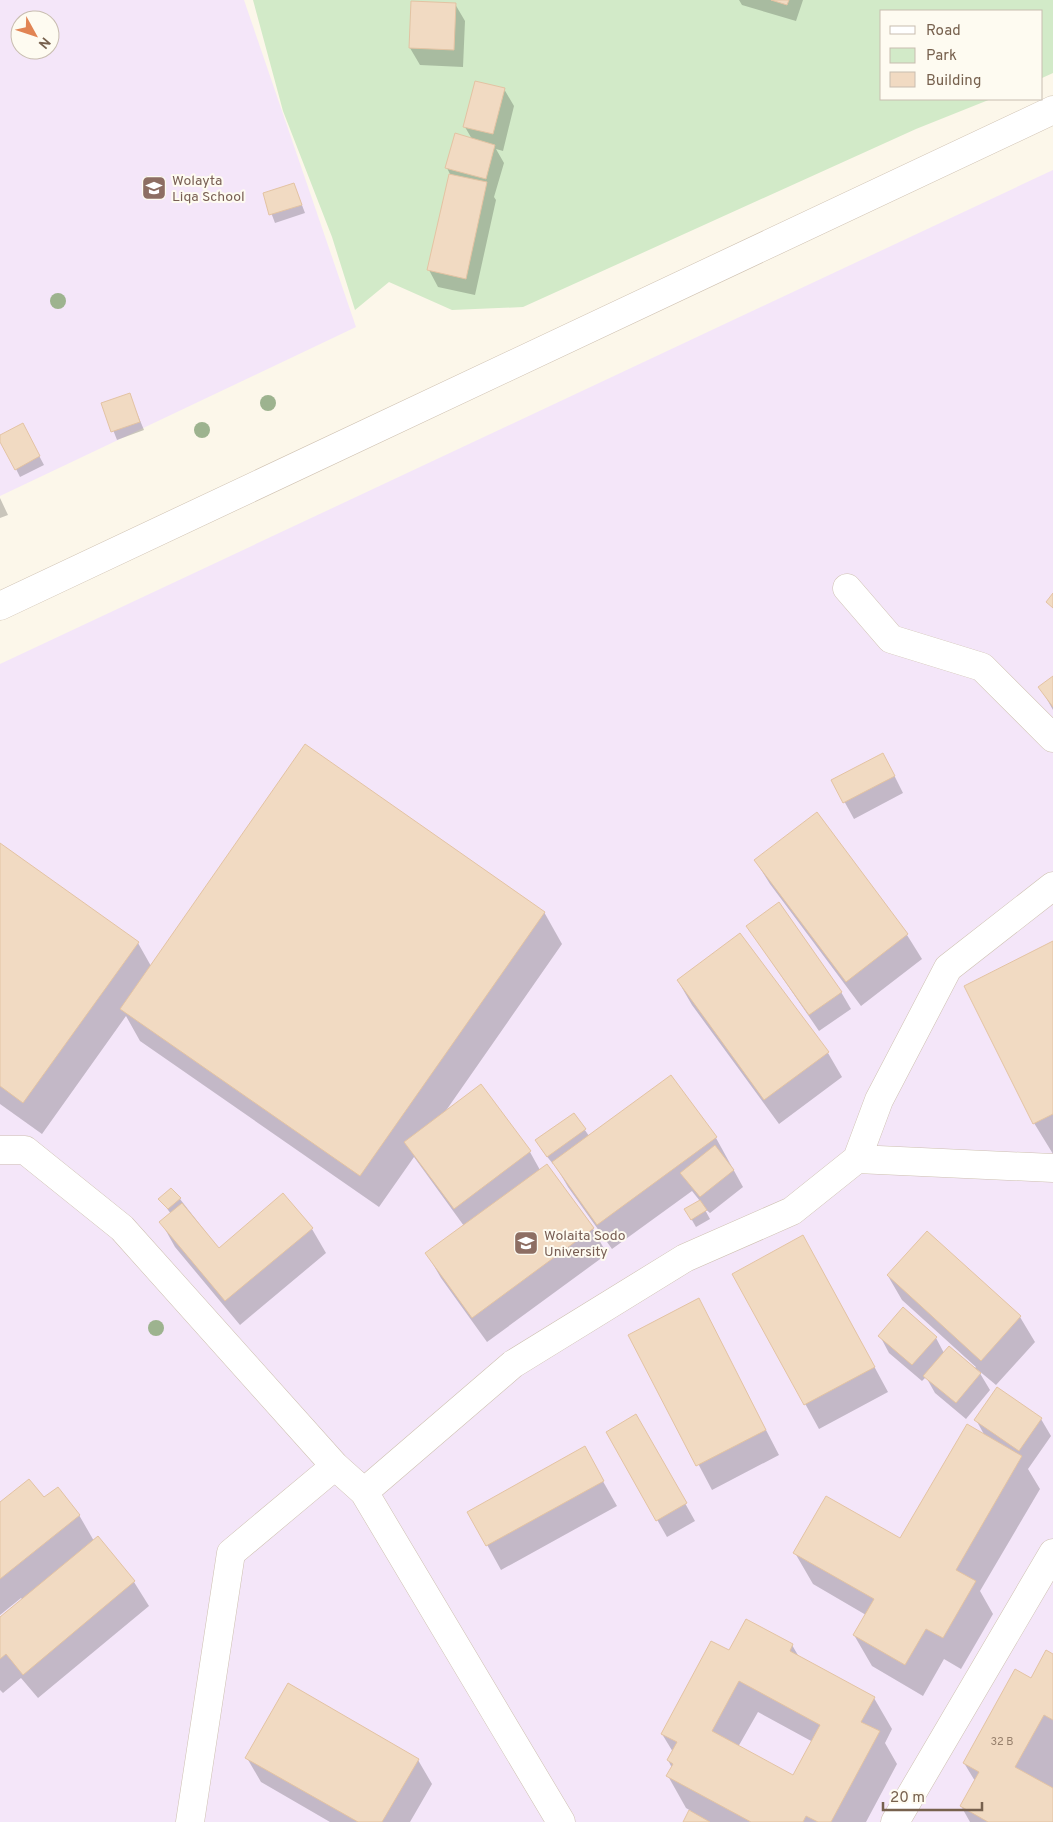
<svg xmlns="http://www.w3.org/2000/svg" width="1053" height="1822" viewBox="0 0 1053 1822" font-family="Overpass,sans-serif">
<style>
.education{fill:#f4e6f9;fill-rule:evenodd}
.green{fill:#d2eac8}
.shadow{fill:#0003;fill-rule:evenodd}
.building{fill:#f1dac2;stroke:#e3c3a3;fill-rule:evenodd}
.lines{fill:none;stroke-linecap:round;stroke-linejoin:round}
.minor-casing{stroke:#cec0b0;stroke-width:29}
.minor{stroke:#fff;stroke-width:28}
.tree{fill:#9db38f}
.labels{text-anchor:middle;stroke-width:4;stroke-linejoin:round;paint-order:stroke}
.number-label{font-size:11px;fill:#967f6b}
.education-label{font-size:14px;fill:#785e54;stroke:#fefbf1;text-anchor:start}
</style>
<rect width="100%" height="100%" fill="#fcf7ea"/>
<path class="education" d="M0 0H244L356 327 0 496ZM20 20H50V50H20Z
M1053 170V1822H0V664Z"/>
<path class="green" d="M253 0H1053V73L1042 78V11H882V99H991L916 129 523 307 452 310 389 282 355 310 332 237 283 111Z"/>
<path class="shadow" d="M739 0H803L796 21 742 5Z
M455 4 465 21 463 67 420 65 410 48Z
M504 89 514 106 503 151 496 149 504 163 494 197 496 200 475 295 438 287 429 270 450 174 447 168 472 139 465 127Z
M294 184 305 213 275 223 264 194Z
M129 394 144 430 117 440 103 404Z
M27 433 44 465 20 477 0 437Z
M0 498 8 515 0 518Z
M1053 677V710L1040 687Z
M892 771 903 793 854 819 833 781Z
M817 814 907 935 922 959 861 1006 770 884 755 860Z
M0 844 138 943 151 966 544 912 562 944 445 1112 481 1086 530 1152 540 1170 546 1165 593 1229 607 1254 487 1342 441 1278 427 1254 464 1226 414 1157 379 1207 140 1041 126 1016 42 1134 0 1104Z
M747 926 841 992 851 1009 819 1031Z
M1053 943V1154L1034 1123Z
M678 981 828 1053 842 1077 779 1124 692 1005Z
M671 1077 716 1138 743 1187 710 1213 704 1208 710 1219 696 1227 686 1210 700 1201 692 1191 612 1249 568 1187 554 1163 553 1164 541 1149 574 1114 589 1136Z
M160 1199H180L219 1249 312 1229 326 1253 240 1325 175 1247 161 1222 171 1214Z
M927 1232 1020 1317 1035 1342 996 1385 978 1370 990 1390 966 1419 935 1393 926 1377 922 1381 889 1353 880 1336 936 1338 944 1353 974 1369 976 1367 902 1300 888 1276Z
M817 1261 888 1392 819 1429 734 1274Z
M698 1299 779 1455 712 1490 630 1335Z
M636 1416 695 1521 667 1537 607 1432Z
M1041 1419 1051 1436 1028 1469 1040 1489 980 1591 993 1614 961 1669 944 1659 923 1696 872 1666 854 1635 866 1615 813 1584 795 1553 901 1540 985 1436 976 1420Z
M584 1448 617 1506 501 1570 469 1512Z
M44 1499 79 1515 94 1541 97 1537 134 1582 149 1606 38 1698 21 1678 3 1693 0 1690V1619L23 1600 21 1598 0 1615V1504Z
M746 1621 792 1645 799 1657 874 1698 892 1729 885 1743 897 1764 866 1822H684L691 1811 686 1808 668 1776 672 1768 668 1760 673 1752 662 1734 729 1652ZM758 1712 813 1742 793 1777 738 1747Z
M1053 1655V1822H970L961 1806 975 1781 964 1763Z
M247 1758 418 1760 432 1784 410 1822H330L261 1782Z"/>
<path class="building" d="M771 0H789L787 5Z
M411 1 456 3 454 50 409 48Z
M475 81 505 88 493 134 463 127Z
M455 133 495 145 486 179 445 168Z
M449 174 487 182 466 279 427 270Z
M294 183 302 205 269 215 263 193Z
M130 393 140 422 111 432 101 403Z
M23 423 40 456 15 470 0 442V435Z
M1053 593V608L1046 602Z
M1053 676V707L1038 687Z
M305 744 545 912 360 1176 120 1009Z
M883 753 895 776 843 803 831 780Z
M817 812 908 934 846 982 754 860Z
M0 843 139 942 23 1103 0 1086Z
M779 902 842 992 809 1015 746 926Z
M740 933 829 1052 764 1100 677 980Z
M1053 941V1114L1033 1124 964 986Z
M671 1075 717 1137 597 1225 552 1162Z
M481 1084 531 1151 454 1209 404 1142Z
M574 1113 586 1129 547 1157 535 1140Z
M715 1145 734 1170 700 1197 680 1173Z
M547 1164 594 1228 472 1318 425 1253Z
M171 1188 181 1198 168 1209 158 1199Z
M283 1193 313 1228 225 1301 159 1222 182 1203 219 1248Z
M700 1200 707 1210 691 1220 684 1209Z
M927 1231 1021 1316 981 1361 887 1275Z
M803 1235 875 1367 804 1405 732 1274Z
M699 1298 766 1430 696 1466 628 1335Z
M903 1307 937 1337 912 1365 878 1336Z
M949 1346 981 1373 956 1403 923 1376Z
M997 1387 1042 1418 1019 1451 974 1420Z
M636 1414 687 1503 656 1521 606 1432Z
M967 1424 1022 1456 956 1570 976 1581 943 1638 926 1629 905 1665 853 1635 874 1599 793 1553 826 1496 900 1538Z
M585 1446 604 1481 486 1546 467 1512Z
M29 1479 44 1497 58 1487 80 1515 0 1579V1502Z
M98 1536 135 1581 23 1675 6 1654 0 1659V1617Z
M746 1619 793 1644 790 1651 875 1697 861 1722 880 1731 831 1822H818L806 1816 803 1822H751L666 1776 673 1764 667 1760 677 1742 661 1734 711 1641 729 1650ZM739 1681 820 1725 793 1775 712 1731Z
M1046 1650 1053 1654V1720L1044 1715 1015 1767 1053 1788V1822H988L960 1806 979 1772 963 1763 1015 1669 1031 1678Z
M288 1683 419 1759 382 1822H358L245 1758Z
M689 1810 710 1822H683Z"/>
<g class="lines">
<defs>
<path id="minor" d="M847 588 891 639 982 667 1053 738
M0 606 1053 110
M0 1150H25L122 1228 335 1466 364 1492 561 1822
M857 1159 879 1100 948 968 1053 886
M364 1492 513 1364 685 1258 792 1211 857 1159 1053 1168
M190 1822 231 1553 335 1466
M895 1822 1053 1553"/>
</defs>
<use href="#minor" class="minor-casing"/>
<use href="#minor" class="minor"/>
</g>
<g class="tree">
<circle cx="58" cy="301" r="8"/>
<circle cx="268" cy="403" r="8"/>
<circle cx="202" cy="430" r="8"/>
<circle cx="156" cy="1328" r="8"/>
</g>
<defs>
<symbol id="school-square" viewBox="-11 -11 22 22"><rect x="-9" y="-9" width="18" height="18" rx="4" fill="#8d6e63" stroke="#fefbf1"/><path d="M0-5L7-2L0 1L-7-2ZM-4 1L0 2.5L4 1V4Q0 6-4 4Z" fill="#fff"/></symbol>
<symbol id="university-square" viewBox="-11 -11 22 22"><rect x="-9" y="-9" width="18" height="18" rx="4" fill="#8d6e63" stroke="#fefbf1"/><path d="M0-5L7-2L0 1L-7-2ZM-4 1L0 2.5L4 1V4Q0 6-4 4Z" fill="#fff"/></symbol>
</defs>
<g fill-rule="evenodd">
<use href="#school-square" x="140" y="174" width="28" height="28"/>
<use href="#university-square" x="512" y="1229" width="28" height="28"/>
</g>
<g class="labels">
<g class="number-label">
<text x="1002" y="1745">32 B</text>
</g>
<g class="education-label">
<text x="172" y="185">Wolayta<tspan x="172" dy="16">Liqa School</tspan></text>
<text x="544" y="1240">Wolaita Sodo<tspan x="544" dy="16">University</tspan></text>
</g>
</g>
<rect x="880" y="10" width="162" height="90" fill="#fefbf1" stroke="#c8bdb0"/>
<rect x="890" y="26" width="25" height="8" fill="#ffffff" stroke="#c8bdb0"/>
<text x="926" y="35" font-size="15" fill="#77614e">Road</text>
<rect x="890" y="48" width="25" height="15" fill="#d2eac8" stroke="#c8bdb0"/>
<text x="926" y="60" font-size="15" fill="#77614e">Park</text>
<rect x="890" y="72" width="25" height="15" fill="#f1dac2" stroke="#c8bdb0"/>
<text x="926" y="85" font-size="15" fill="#77614e">Building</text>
<g transform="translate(35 35) rotate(130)"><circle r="24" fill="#fefbf1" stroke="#c8bdb0"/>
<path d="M0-4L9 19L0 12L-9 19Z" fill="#e18454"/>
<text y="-8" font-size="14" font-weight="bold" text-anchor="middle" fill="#77614e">N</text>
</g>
<path d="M883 1802v8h99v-8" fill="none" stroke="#77614e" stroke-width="2.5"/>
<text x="890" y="1802" font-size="15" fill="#77614e" stroke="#fefbf1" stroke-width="4" paint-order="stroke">20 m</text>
</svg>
